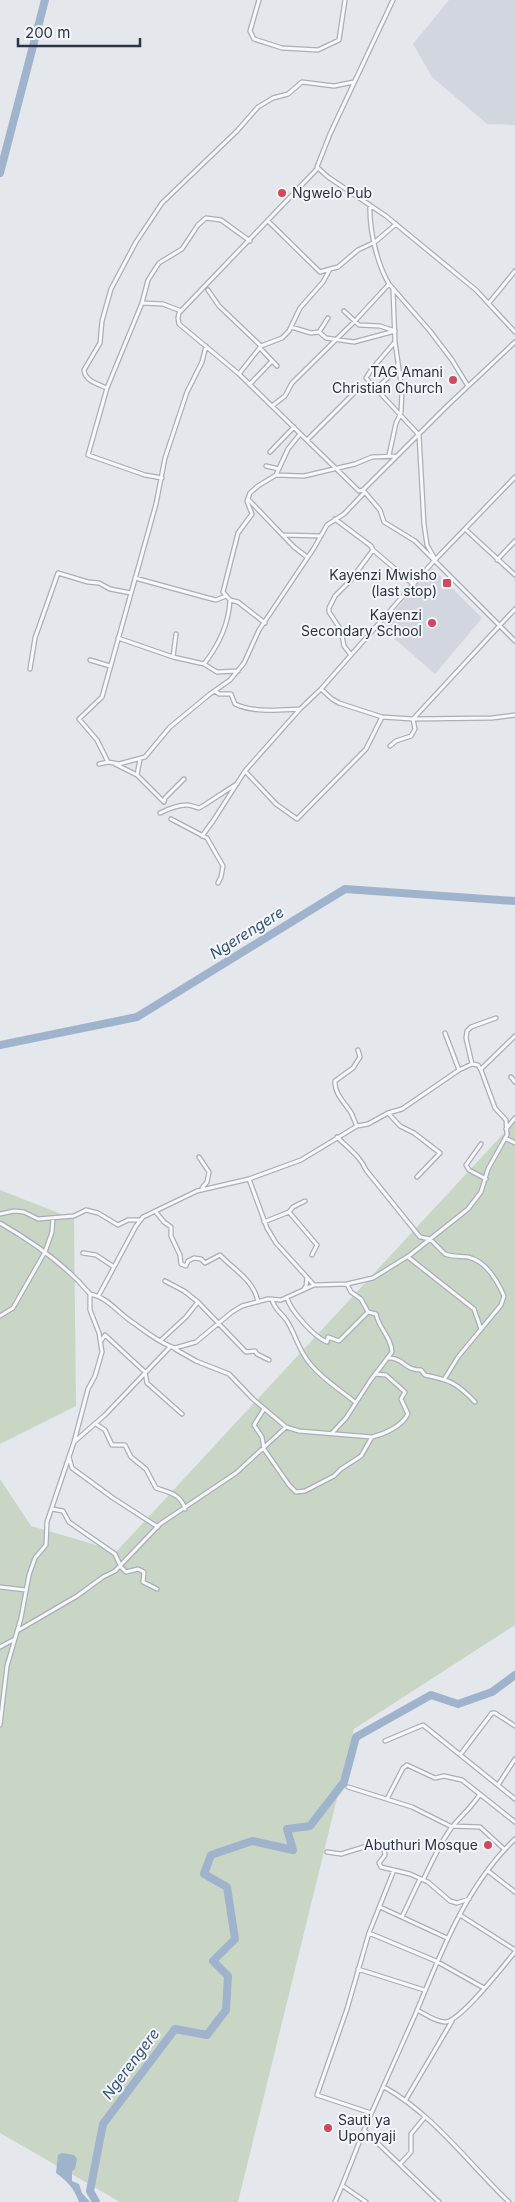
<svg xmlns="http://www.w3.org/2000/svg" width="515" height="2202" viewBox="0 0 515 2202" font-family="Inter,sans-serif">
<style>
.built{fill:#d2d6de}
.green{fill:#c9d6c5}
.water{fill:#9fb4cc}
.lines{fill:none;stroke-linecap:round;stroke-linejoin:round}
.river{stroke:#9fb4cc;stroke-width:8}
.minor-casing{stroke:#a9aeb7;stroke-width:5.5}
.minor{stroke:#f7f8fa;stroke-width:3}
.poi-dot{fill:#d1495b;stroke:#f4f6f9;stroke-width:2}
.labels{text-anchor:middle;stroke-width:4;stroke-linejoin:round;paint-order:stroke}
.poi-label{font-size:14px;fill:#2b3445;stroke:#f4f6f9;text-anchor:end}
.water-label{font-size:15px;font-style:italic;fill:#34527a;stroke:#f4f6f9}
</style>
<rect width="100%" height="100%" fill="#e4e7ec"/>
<path class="built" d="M449 0H515V125L487 124 432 77 413 44Z
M432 568 482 618 435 674 381 627Z"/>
<path class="green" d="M515 1121V1625L354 1729 238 2202H120L0 2133V1479L31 1526 117 1551Z
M0 1190 74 1219 76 1406 0 1444Z"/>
<path class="water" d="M62 2153 74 2155 77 2159 75 2169 72 2171V2181L79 2184 82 2193 90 2202H79C74 2188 67 2181 56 2173L58 2155Z"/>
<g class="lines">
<path class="river" d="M0 173 45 0
M0 1045 137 1017 345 889 515 901
M96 2202 90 2191 103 2124 175 2029 207 2035 226 2010 228 1976 213 1961 235 1939 227 1887 204 1874 211 1855 252 1841 293 1850 287 1829 310 1826 344 1782 356 1737 431 1695 458 1704 492 1692 515 1675"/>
<defs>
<path id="minor" d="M259 0 250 31 254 39 282 48 318 50 339 40 345 0
M393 0 330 134 317 167 328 177 386 216 476 290 515 332
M318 168 179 313 178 318 179 324 239 374 359 491 363 490 380 510 384 522 415 541 515 641
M370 205C369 229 377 264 389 284L430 331 452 360 468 386
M269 222 320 272 330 269
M208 290 219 306 261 346
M142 303 163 304 181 311
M489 303 515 271
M344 311 359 325 380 326 395 331
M291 327 311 333 319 332 326 338 354 342 395 331
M319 332 328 318
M395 342 371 370 366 378 419 435 424 524 427 545 435 559
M261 349 277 366
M239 374 261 346 282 338 289 331 300 308 323 282 330 269 338 267 358 250 375 242 396 224
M250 384 272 361
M107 388C98 384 85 381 84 370L100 343 102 321 111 289 136 242 162 203 237 131 258 107 273 98 288 94 302 82 334 86 354 82
M272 406 285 396 292 383 355 321 389 284
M308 439 356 391 379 386 391 375 398 364
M270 452 294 427
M389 455 396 423 401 413 402 390 395 342 393 290
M266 466 279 469
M276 475 288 449 300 434
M162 478 145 475 88 455 107 388 142 303 148 280 159 263 182 249 198 225 206 218 221 220 250 241
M363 490 446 407 515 342
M248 499 294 547 307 557
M335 519 371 546 373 550 414 585
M465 529 515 575
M283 535 321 536
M497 560 515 541
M135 578 208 598 216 600 226 596
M230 600 238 602 265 623
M118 638 173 657 204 664 217 672 238 671
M351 655 344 646 341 630 329 612V608L335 596 350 581 373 550
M173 657 176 634
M90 660 110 666
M204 664C218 646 229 623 230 600L223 592 238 533 252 514 247 501 250 493 258 486 276 475 304 476 355 464 372 457 397 456
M30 669 35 638 58 573 88 582 99 583 110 589 131 593
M321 689 332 699 339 703 382 717 413 719 492 718 515 715
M215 691 219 694H231L235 704C254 713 279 710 300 709
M390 746 396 741 411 736 415 729 413 719 515 609
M140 759 137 775 164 802 165 798 184 779
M108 762 97 740 79 719 102 697 156 504 165 458 187 392 202 362 206 346
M99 764 108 762 119 764 145 757 170 727 210 694 230 680 244 663 259 630 314 548 327 525 344 514 364 493
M115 764 137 775
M245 771 276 804 297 819 366 749 382 717
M160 813C168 809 177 805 187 805 191 805 195 807 199 808 201 808 231 787 237 784
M171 819 207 838 223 866 221 877 218 883
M202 836 213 821 245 771 300 709 321 689 433 562 515 477
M445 1033 459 1070
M472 1064 466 1038 467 1031 471 1027 496 1018
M481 1069 515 1036
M511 1077 515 1082
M389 1114 400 1126 414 1133 440 1153 417 1177
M357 1126C354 1121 353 1115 350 1111 344 1102 334 1093 335 1081L353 1068 360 1057 358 1050
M506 1129 515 1118
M337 1137C348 1148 360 1156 366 1170L420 1237 430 1239 445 1254C452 1257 460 1256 468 1257 486 1261 497 1280 504 1296L501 1305 458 1357 445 1378
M505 1138 515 1143
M481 1144 466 1165 469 1170 486 1179
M199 1157 209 1172 207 1182 202 1188
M249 1179 267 1228 276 1243 314 1285
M155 1211 164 1222 171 1227V1236L180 1255 181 1264 186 1266 188 1261 194 1258 201 1259 205 1263 220 1255C234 1270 254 1280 258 1302
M289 1212 317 1245 312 1255
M0 1214 14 1211 24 1212 38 1219 74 1216 86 1210 98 1213 118 1225 128 1220H139
M264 1222 289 1212 293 1207 305 1201
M0 1223C33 1242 66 1265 90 1294V1310L99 1333 102 1352 95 1376 88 1389 74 1442 47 1522 46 1545 35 1558 29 1575 21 1618 7 1666 0 1725
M83 1253 96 1255 114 1267
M408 1257 474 1309 481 1329
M165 1281 184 1291 198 1302 246 1352 255 1351 257 1354 269 1360
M304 1289 306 1286 307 1277
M90 1294C106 1297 115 1309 128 1319 141 1328 160 1344 175 1348L196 1342 232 1312 242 1306 268 1299 281 1300 314 1285 347 1284 373 1278 410 1255 468 1209 481 1192 488 1169 507 1135 506 1120 495 1108 481 1070 478 1065 472 1064 459 1070 402 1109 388 1113 368 1124 357 1126 301 1160 249 1179 197 1191 143 1217 136 1226 99 1295
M287 1298C291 1311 314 1337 327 1342L328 1337 339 1341 368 1312
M272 1299C274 1310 282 1313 287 1321 294 1332 297 1344 304 1355 314 1373 339 1389 355 1402
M0 1316 13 1308 45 1252 52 1232 53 1218
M101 1341 105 1335 145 1372 147 1383 182 1414
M160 1341 186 1317 198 1302
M175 1349 196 1361 229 1374 253 1399 286 1427 299 1431 372 1437C385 1434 402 1426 408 1414L401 1399 405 1392 386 1375 375 1374
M389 1358C404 1358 404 1370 421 1370L425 1375C450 1380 457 1383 475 1402
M264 1409 254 1425 262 1437 264 1449 289 1485 296 1492 305 1491 334 1476 341 1469 361 1456 372 1437
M96 1424 105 1430 112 1445H125L131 1457 146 1469 156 1488C168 1492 181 1494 185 1509
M332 1433 346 1418 370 1381 392 1352C391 1336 379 1329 376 1314L368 1312 361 1299 351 1292 347 1284
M74 1442 105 1415 170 1347
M69 1457 72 1468 113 1498 158 1527
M52 1509 63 1511 69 1522 115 1554 121 1567 126 1572 138 1569 144 1572 143 1582 157 1589
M0 1587 26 1590
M17 1631 77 1596 103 1577 115 1571 160 1524 236 1473 286 1427
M0 1647 13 1640
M385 1741 423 1725 515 1799
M460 1755 492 1713H495L515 1726
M498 1785 515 1759
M348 1787 412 1807 450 1826 480 1827 504 1849
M387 1799 403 1768 407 1765 435 1778 444 1776 462 1780 515 1822
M327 1852 341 1854 377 1843 384 1849 385 1855 379 1863 381 1867 410 1874 428 1882 450 1901 457 1903 469 1899
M488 1871 515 1892
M423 1880C432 1862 440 1843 452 1827 461 1816 472 1807 480 1794
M380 1907 447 1938
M460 1915 515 1950
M402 1917 420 1879
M369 1933 436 1961 484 1988
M358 1969 424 1990
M417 2010C425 2014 436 2022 445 2022 460 2022 504 1965 515 1952
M384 2087C433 2114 469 2164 509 2202
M405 2101 452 2021
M371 2113 317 2095 347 2009 369 1933 394 1870
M364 2130 439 2202
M400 2164 411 2152V2134L425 2117
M343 2186 366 2202
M335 2202C348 2173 358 2143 371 2114 386 2080 401 2047 416 2013 441 1952 466 1886 515 1839"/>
</defs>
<use href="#minor" class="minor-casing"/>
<use href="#minor" class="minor"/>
</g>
<g class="poi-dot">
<circle cx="282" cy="193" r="5"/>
<circle cx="453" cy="380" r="5"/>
<rect x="442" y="578" width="10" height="10" rx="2.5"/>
<circle cx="432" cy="623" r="5"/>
<circle cx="488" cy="1845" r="5"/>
<circle cx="328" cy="2128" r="5"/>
</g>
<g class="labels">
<g class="poi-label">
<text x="292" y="198" text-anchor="start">Ngwelo Pub</text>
<text x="443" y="377">TAG Amani<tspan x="443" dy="16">Christian Church</tspan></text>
<text x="437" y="580">Kayenzi Mwisho<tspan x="437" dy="16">(last stop)</tspan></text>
<text x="422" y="620">Kayenzi<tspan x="422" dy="16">Secondary School</tspan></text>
<text x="478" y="1850">Abuthuri Mosque</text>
<text x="338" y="2125" text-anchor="start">Sauti ya<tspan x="338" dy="16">Uponyaji</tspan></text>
</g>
<g class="water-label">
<text transform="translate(247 933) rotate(-32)" y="5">Ngerengere</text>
<text transform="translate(131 2064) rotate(-53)" y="5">Ngerengere</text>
</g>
</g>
<path d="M18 38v8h122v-8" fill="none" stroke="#2b3445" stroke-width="2.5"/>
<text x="25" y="38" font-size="15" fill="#2b3445" stroke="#f4f6f9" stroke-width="4" paint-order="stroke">200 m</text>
</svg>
